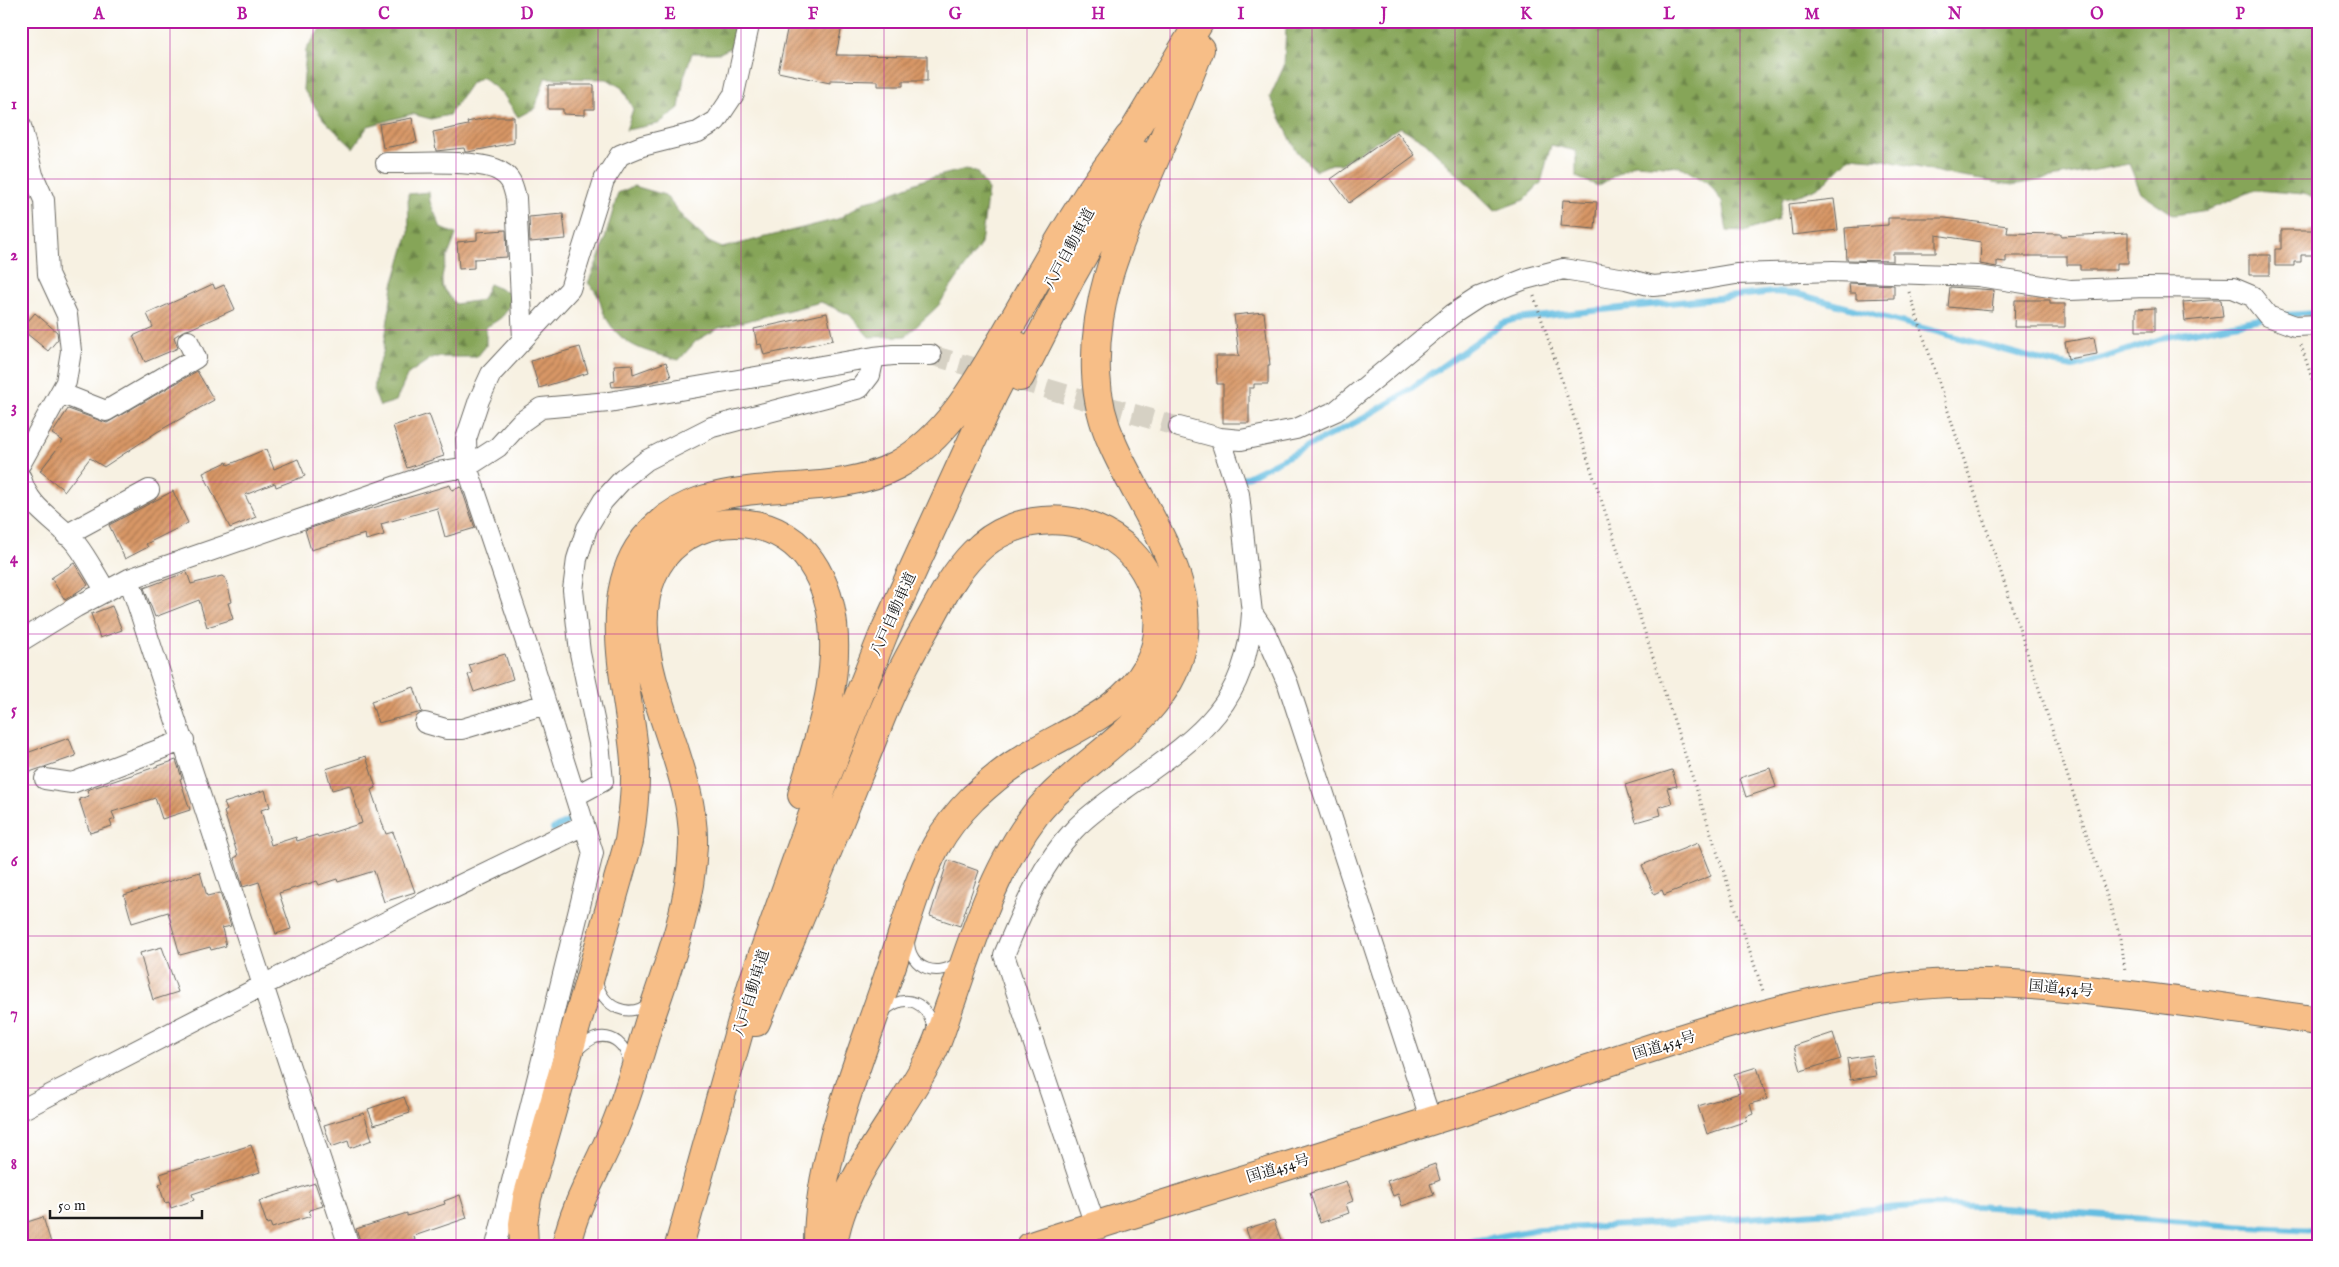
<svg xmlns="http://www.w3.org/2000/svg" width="2339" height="1267" viewBox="0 0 2339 1267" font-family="'IM FELL English','Noto Serif JP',serif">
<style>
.forest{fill:url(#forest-firs);stroke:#51603a}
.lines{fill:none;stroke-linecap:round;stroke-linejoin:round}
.stream{stroke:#64bde1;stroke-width:6}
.building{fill:url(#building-hatch)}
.minor-tunnel{stroke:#d6d1c4;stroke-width:20;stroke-dasharray:20 10;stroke-linecap:butt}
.service-casing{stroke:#696761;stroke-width:12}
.minor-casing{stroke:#696761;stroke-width:22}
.trunk-casing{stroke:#696761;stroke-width:30}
.motorway-casing{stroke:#696761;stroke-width:30}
.path{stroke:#696761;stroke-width:3;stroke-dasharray:1 4;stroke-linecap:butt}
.service{stroke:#fff;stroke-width:10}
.minor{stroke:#fff;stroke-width:20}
.trunk{stroke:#f7be87;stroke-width:28}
.motorway{stroke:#f7be87;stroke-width:28}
.grid{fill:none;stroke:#b5179e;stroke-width:1;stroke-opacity:0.55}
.labels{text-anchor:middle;stroke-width:4;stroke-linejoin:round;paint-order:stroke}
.street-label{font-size:15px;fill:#1c1c1c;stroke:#fff}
.neatline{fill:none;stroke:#b5179e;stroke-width:2}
.grid-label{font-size:16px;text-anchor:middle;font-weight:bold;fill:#b5179e}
</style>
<defs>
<pattern id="forest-firs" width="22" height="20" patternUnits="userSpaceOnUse" patternTransform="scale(1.25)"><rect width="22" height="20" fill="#86a559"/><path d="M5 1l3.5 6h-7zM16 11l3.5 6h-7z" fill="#6d8649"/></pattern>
<pattern id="building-hatch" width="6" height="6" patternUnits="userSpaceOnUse" patternTransform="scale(1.25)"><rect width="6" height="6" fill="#d89766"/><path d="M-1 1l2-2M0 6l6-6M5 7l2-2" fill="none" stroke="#ae7a53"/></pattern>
</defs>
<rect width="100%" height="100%" fill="#fff"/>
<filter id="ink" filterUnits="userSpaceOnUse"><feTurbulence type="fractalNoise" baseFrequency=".02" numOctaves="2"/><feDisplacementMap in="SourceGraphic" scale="10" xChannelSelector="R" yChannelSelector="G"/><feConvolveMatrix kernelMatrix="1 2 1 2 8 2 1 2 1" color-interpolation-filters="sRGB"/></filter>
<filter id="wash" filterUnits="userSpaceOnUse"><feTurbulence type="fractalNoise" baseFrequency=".0096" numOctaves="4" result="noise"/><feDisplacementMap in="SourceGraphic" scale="20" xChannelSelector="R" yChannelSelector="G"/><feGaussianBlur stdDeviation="1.12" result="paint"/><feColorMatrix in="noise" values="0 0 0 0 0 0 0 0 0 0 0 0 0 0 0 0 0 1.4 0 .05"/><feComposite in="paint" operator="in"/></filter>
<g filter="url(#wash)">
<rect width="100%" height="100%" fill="#f7f1e2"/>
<path class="forest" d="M325 21H741L734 46 720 53H692L684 77 679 108 658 124 626 130 633 109 622 88 607 79 545 78 535 108 518 117 503 94 482 77 471 83 449 115 431 119 412 114 368 126 353 148 324 120 303 89 306 50Z
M1289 21H2318V201L2304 194 2255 190 2208 210 2174 215 2141 193 2129 164 2013 185 1956 176 1884 160 1851 157C1828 180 1816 194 1783 198L1778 220 1744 232 1727 231 1722 202 1710 184 1681 167 1634 164 1598 186 1576 177V151L1551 145 1541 183 1524 200 1495 211 1425 142 1400 127 1341 164H1331L1315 171 1296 150 1270 97 1284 66 1286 28Z
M962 170 976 171 988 190 981 244 938 306 906 336 869 337 850 315 821 302 719 328 696 341 679 360C650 352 625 349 608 321 598 306 604 299 588 283L601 252 618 193 634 186 665 195 685 220 709 242 722 248 838 219 866 201 878 198 926 179Z
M429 192 430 202 441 228 456 234C452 248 438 274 443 288 446 293 452 299 455 304L482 300 489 284 512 294C507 315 504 317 486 327V346L477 357H433L408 374 396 401 380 406 374 393 376 370 383 353 393 285 409 232 408 194Z"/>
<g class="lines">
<path class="stream" d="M2284 315 2318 313
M1237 482 1362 419 1400 396 1503 323 1516 319 1774 292 1798 294 2048 362 2073 367 2085 364 2166 337 2265 318
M553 829 573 819
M1457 1246 1473 1241 1539 1229 1676 1223 1929 1205 1975 1206 2249 1227 2318 1230"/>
</g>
<g id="blocks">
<path class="building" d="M789 21H843L836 55 927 56V81H903V86H878V81L830 80V83L778 72Z
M548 85H594V109H585V115L563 114V109H548Z
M492 117H514V143L468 152H465L464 148 436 151 433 132 468 125 467 122Z
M412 118 417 142 383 148 379 124Z
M1397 132 1415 155 1349 203 1331 179Z
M1834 199 1838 230 1792 235 1789 204Z
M1563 200 1597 202 1595 229 1561 226Z
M563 214 566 239 530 242 529 217Z
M1888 218H1945L2008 226 2007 233 2061 234V236L2128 233V263H2117V270H2080V265H2067V256H2006V262L1997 261V267L1980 264 1981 242 1936 235V253H1893V261L1847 260 1845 228 1888 225Z
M506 230 507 257 474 259V268L459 269 457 242 477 240V232Z
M2281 230H2316V255H2301V262H2294V266H2275V249H2281Z
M2249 255H2270V275H2249Z
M1849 283 1894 285V298L1856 299V293H1850Z
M213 284 215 289 224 285 235 309 190 329 183 331 174 337 178 348 145 362 133 336 153 327 147 314Z
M1950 287 1994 290 1992 311 1948 307Z
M2015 300H2050V304H2065V327H2014Z
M2210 300H2221L2223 317 2185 321 2183 302Z
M2155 308V331H2136V309Z
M1264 312 1270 365H1268V384H1254V388H1249V423H1223V384H1217L1216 356H1239L1234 315Z
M35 313 57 332 58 339 48 351 21 329Z
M827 313 833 340 764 355 761 344 757 345 754 329Z
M2094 337 2097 354 2068 359 2065 342Z
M580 347 588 373 539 388 531 361Z
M666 362 671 377 639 385 612 387 611 382 615 381 614 365 632 364 633 374Z
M197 371 214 400 157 432 104 467 90 458 65 491 40 471 63 441 52 434 68 409 107 423Z
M429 414 444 456 407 468 393 426Z
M266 449 274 469 298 459 305 476 276 487 275 483 245 495 256 517 230 528 203 473 227 462 228 465Z
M450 485 452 490 461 487 475 528 445 537 437 508 381 524 384 535 366 540 365 534 311 550 305 530 356 513Z
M173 491 188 523 146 544 148 547 125 559 109 525Z
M74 563 88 585 65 600 51 578Z
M187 572 191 584 222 576 226 579 232 602 228 603 233 619 207 627 199 600 155 617 144 588Z
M112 606 122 630 100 638 91 614Z
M505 654 513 679 474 692 468 675 472 673 469 665Z
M414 687 422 712 378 723 371 701Z
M69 738 76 756 21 775V755Z
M366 756 376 788 371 790 386 834 393 832 415 892 384 902 374 871 338 882 337 879 319 885 317 881 279 893 291 929 276 934 259 882 243 887 234 858 238 856 224 812 227 810 224 803 265 790 270 807 261 810 271 845 296 837 297 841 317 835 318 837 362 823 350 785 332 790 326 769Z
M176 760 182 778 180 779 190 810 162 819 155 798 112 812 115 819 110 821 112 826 90 833 79 799 89 796 87 790Z
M1770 768 1776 787 1746 797 1740 778Z
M1672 770 1677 786 1667 788 1672 803 1659 807 1661 815 1636 822 1625 785Z
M1698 843 1711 876 1664 895 1662 890 1654 894 1642 865Z
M948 860 979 871 960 926 930 916Z
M200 872 207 896 220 893 231 926 222 928 226 946 211 950 210 947 180 955 168 912 132 923 124 895Z
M162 947 178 992 153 1000 140 953Z
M1833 1033 1841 1059 1801 1071 1794 1046Z
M1872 1055 1876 1076 1850 1080 1847 1059Z
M1757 1067 1767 1099 1750 1104 1753 1114 1746 1117 1747 1121 1707 1134 1698 1106 1740 1093 1734 1074Z
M404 1097 410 1113 374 1125 368 1109Z
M364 1113 372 1140 350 1148 348 1141 331 1147 324 1125Z
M251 1145 260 1172 192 1194 194 1200 171 1208 169 1202 165 1203 159 1185 163 1183 160 1174Z
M1435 1164 1440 1180 1430 1184 1434 1195 1402 1206 1398 1194 1393 1196 1387 1181Z
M1346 1181 1353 1201 1346 1204 1349 1213 1320 1223 1310 1193Z
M315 1183 323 1206 309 1210 311 1216 272 1228 270 1223 267 1224 259 1201Z
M460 1195 467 1218 414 1236 415 1240 396 1246H362L356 1229 407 1213V1216L445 1204 444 1201Z
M43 1217 52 1246H21V1224Z
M1274 1220 1283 1246H1252L1246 1229Z"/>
</g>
</g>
<g filter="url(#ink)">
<use href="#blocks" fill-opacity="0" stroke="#696761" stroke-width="1"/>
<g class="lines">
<path class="minor-tunnel" d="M931 355 1179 427"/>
<defs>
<path id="service" d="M909 941C909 969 939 979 959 961
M597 980C601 1007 630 1021 651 1001
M883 1012C907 990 928 1003 934 1032
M575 1052C582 1047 587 1041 595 1038 613 1033 627 1046 628 1063"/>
<path id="minor" d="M21 126 33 175 44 200 48 274 67 315 71 351 66 382 21 463
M386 163C411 164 482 158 501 172 512 178 513 187 516 198L523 339
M60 393 106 411 196 358 188 341
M1179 427 1220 438 1241 440 1296 429 1336 411 1453 314 1479 297 1525 279 1563 269 1626 279 1653 286 1676 284 1736 274 1833 271 1978 276 2070 290 2145 287 2233 288 2252 296 2268 316 2295 326 2318 325
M1220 438 1239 494 1252 613 1265 632 1288 684 1431 1121
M21 478C29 510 59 521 77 545 88 559 96 576 106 591
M66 535 149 490
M129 579 349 1246
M21 641 76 607 129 579 437 472 467 467 498 447 520 423 541 408 609 402 874 357 893 355H931
M425 723 446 729H462L546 704
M45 779 72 783 184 740
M575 796 603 781 599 743 580 653 573 590 577 559 587 528 603 501 623 479 647 460 712 427 860 388 870 375 874 357
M21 1110 423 903 584 825
M1095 1225 1004 955C1023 910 1040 866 1074 830 1089 814 1107 802 1125 789 1195 739 1247 708 1252 613
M496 1246 593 853 534 666 467 467 466 439 479 400 491 374 570 289 604 180 620 155 642 146 698 132 716 121 734 94 750 21"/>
<path id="trunk" d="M1031 1246C1188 1196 1346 1149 1502 1098 1635 1054 1780 998 1920 985 1976 980 2031 984 2086 990 2164 998 2241 1010 2318 1021"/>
<path id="motorway" d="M1120 154 1200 21
M1020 377 1071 277 1140 155
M756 1022C791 940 825 858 858 775 872 743 883 708 899 677 908 658 918 641 928 623 941 599 954 573 974 553 1015 510 1089 509 1131 553 1159 582 1167 630 1148 666 1122 714 1064 732 1021 760 1004 770 988 784 973 798 959 812 946 828 936 846 915 885 904 932 889 974 861 1057 817 1158 818 1246
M524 1246 523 1224 527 1198 629 841C633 815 636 789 635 762 631 698 601 608 638 549 693 460 818 508 897 465 948 437 978 381 1006 333 1031 291 1054 247 1081 206 1095 182 1113 160 1129 137
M566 1246C575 1201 602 1162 618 1119 631 1086 640 1051 651 1016 670 961 691 904 693 845 696 758 617 655 653 574 676 521 749 507 794 543 813 559 824 582 830 606 844 670 820 734 802 795
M679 1246 752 985 824 783 884 633 993 395 1018 346
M833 1246C841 1179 901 1116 931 1055 940 1038 945 1017 952 999 974 936 994 869 1035 815 1079 759 1162 725 1181 651 1200 581 1140 507 1113 445 1103 423 1097 397 1096 373 1093 292 1123 234 1154 161 1170 124 1185 87 1200 49"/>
</defs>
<use href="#service" class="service-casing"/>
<use href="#minor" class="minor-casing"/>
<use href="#trunk" class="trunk-casing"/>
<use href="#motorway" class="motorway-casing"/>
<path class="path" d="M1909 292 2121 939 2125 971
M1534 296 1763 991
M2301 345 2318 397"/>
<use href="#service" class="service"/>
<use href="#minor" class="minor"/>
<use href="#trunk" class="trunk"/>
<use href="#motorway" class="motorway"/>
</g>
</g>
<path class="grid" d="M170 21V1246M313 21V1246M456 21V1246M598 21V1246M741 21V1246M884 21V1246M1027 21V1246M1170 21V1246M1312 21V1246M1455 21V1246M1598 21V1246M1740 21V1246M1883 21V1246M2026 21V1246M2169 21V1246M21 179H2318M21 330H2318M21 482H2318M21 634H2318M21 785H2318M21 936H2318M21 1088H2318"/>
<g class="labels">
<g class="street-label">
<text transform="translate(1069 249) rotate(-62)" y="5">八戸自動車道</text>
<text transform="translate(893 614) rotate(-66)" y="5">八戸自動車道</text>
<text transform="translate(2061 988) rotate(5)" y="5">国道454号</text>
<text transform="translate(751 993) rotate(-73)" y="5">八戸自動車道</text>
<text transform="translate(1664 1045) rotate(-17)" y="5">国道454号</text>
<text transform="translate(1278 1168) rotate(-17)" y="5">国道454号</text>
</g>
</g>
<rect width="2339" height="1267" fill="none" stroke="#fff" stroke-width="55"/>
<path d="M50 1210v8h152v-8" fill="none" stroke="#1c1c1c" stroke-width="2.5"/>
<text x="58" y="1210" font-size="15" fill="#1c1c1c" stroke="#ffffff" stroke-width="4" paint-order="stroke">50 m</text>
<rect x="28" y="28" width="2284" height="1212" class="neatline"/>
<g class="grid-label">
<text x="99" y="19">A</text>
<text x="242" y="19">B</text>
<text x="384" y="19">C</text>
<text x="527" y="19">D</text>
<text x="670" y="19">E</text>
<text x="813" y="19">F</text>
<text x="955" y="19">G</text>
<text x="1098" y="19">H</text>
<text x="1241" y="19">I</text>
<text x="1384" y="19">J</text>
<text x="1526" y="19">K</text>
<text x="1669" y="19">L</text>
<text x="1812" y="19">M</text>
<text x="1955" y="19">N</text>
<text x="2097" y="19">O</text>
<text x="2240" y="19">P</text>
<text x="14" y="109">1</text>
<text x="14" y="260">2</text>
<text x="14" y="412">3</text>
<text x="14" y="563">4</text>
<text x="14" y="715">5</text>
<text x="14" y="866">6</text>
<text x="14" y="1018">7</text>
<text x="14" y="1169">8</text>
</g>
</svg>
